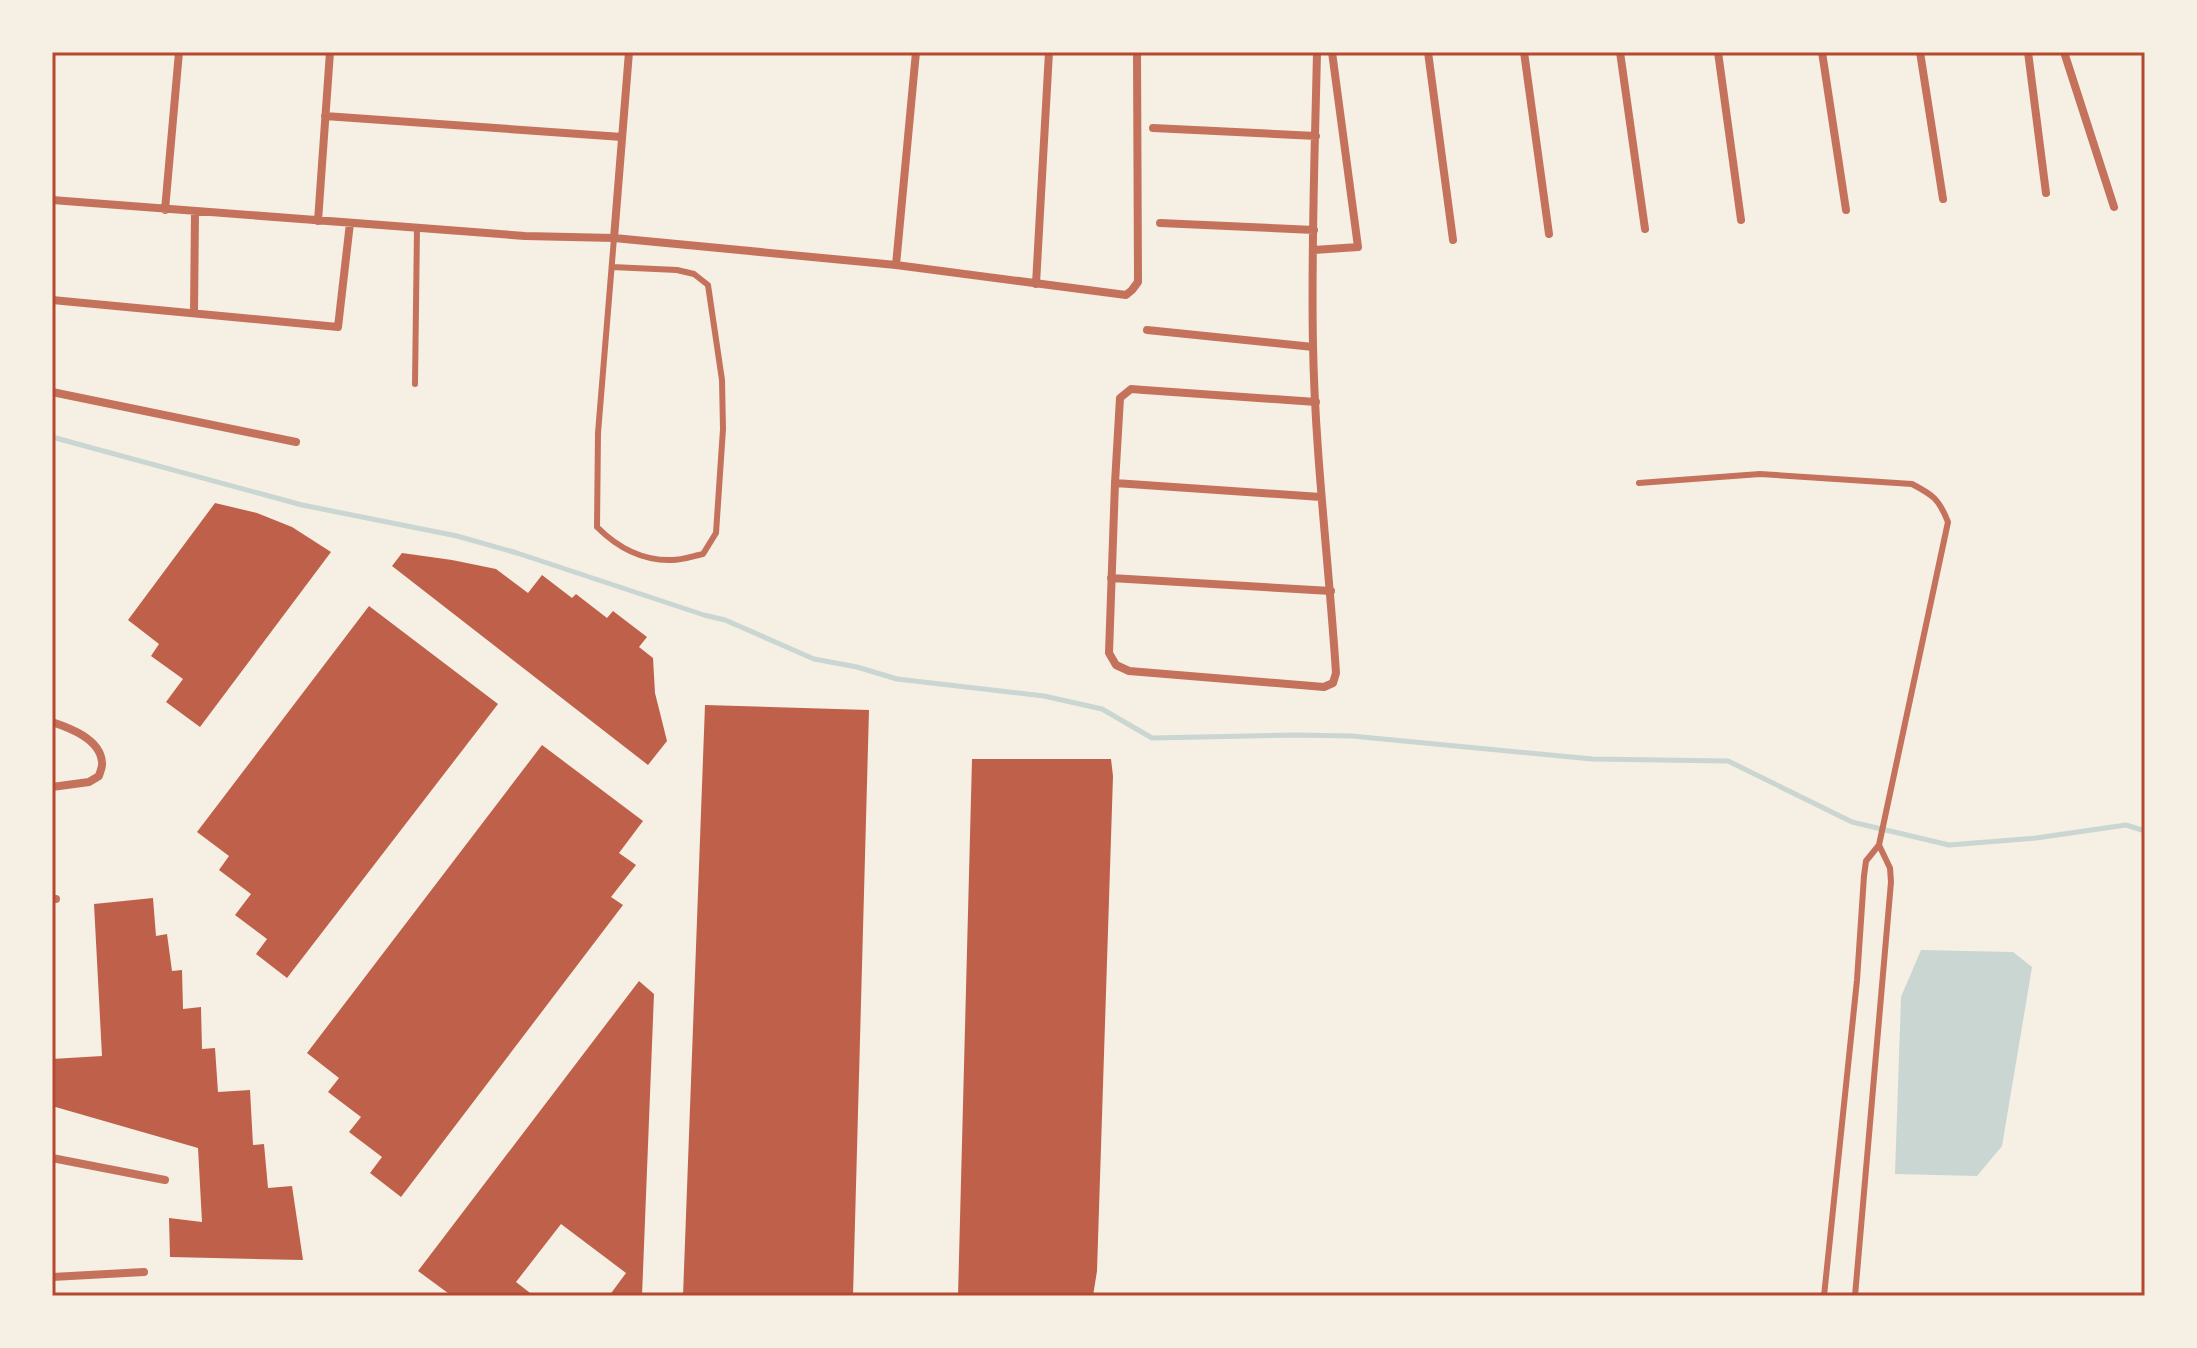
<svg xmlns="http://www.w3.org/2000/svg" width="2197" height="1348" viewBox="0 0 2197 1348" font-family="Overpass,sans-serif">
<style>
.water{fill:#c9d6d2}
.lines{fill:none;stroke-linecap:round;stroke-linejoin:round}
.stream{stroke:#c9d6d2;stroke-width:5}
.building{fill:#bf614a}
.service{stroke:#c5725c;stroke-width:6}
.minor{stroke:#c5725c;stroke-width:8}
.neatline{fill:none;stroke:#b5482f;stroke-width:3}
</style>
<rect width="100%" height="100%" fill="#f6efe4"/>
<path class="water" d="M1921 950 2013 952 2032 967 2002 1146 1977 1176 1895 1174 1901 997Z"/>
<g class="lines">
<path class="stream" d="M52 437 302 505 457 536 517 553 704 615 725 620 814 659 857 667 897 679 1044 696 1102 709 1152 738 1296 735 1352 736 1592 759 1728 761 1852 822 1949 845 2036 838 2126 825 2145 831"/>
</g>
<path class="building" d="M215 503 257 513 292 527 331 552 200 727 166 702 183 679 151 656 159 644 128 620Z
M402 553 452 560 496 569 528 593 542 575 572 598 576 594 607 618 613 611 647 637 639 647 653 658 655 693 667 741 648 765 392 566Z
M369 606 498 704 287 978 256 954 267 939 235 915 251 894 219 870 229 856 197 832Z
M705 705 869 710 853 1296H683Z
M542 745 643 821 619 853 636 865 611 897 623 905 401 1197 370 1173 382 1157 349 1132 361 1117 328 1092 339 1078 307 1053Z
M972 759H1111L1113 776 1097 1271 1093 1296H958Z
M153 898 156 936 167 934 172 971 182 970 183 1009 201 1007 202 1049 215 1048 218 1092 250 1090 253 1145 264 1144 268 1188 292 1186 303 1260 170 1257 169 1218 202 1222 198 1148 52 1106V1059L102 1056 94 904Z
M639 981 654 994 642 1296H609L626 1273 561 1224 516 1282 534 1296H452L418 1271Z"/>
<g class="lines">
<path class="service" d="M612 267 677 270 694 274 708 285 722 380 723 429 716 533 703 554C693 556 682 560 672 560 642 561 617 547 597 527L598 433 614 238
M415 384 417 228
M1639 483 1760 474 1912 484C1933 495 1939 499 1948 522L1879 845 1866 861 1864 876 1857 980 1824 1296
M1855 1296 1891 882 1890 868 1879 845"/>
<path class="minor" d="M1428 52 1453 240
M1524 52 1549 234
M1620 52 1645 229
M1718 52 1741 220
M1822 52 1846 210
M1920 52 1943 199
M2028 52 2046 193
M2064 52 2114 207
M325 116 622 137
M1153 128 1316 136
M52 200 525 236 614 238 896 265 1126 295 1132 290 1138 282 1137 52
M165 210 179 52
M318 221 330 52
M1160 223 1314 230
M614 238 629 52
M1314 250 1358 247 1332 52
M896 265 916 52
M1036 284 1049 52
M52 300 338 327 350 223
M194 313 195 212
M1147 330 1313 347
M52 392 296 442
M1316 402 1144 390 1131 389 1120 398 1115 483 1109 653 1116 665 1129 671 1324 687 1333 683 1336 673C1329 564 1315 454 1313 345 1311 247 1315 149 1317 52
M1115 483 1321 497
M1111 578 1331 591
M52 722C70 728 100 739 102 762 103 767 100 771 99 776L89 782 52 787
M52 899H56
M52 1158 165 1180
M52 1277 144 1272"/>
</g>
<rect width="2197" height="1348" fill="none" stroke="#f6efe4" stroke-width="108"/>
<rect x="54" y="54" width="2089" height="1240" class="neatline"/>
</svg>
